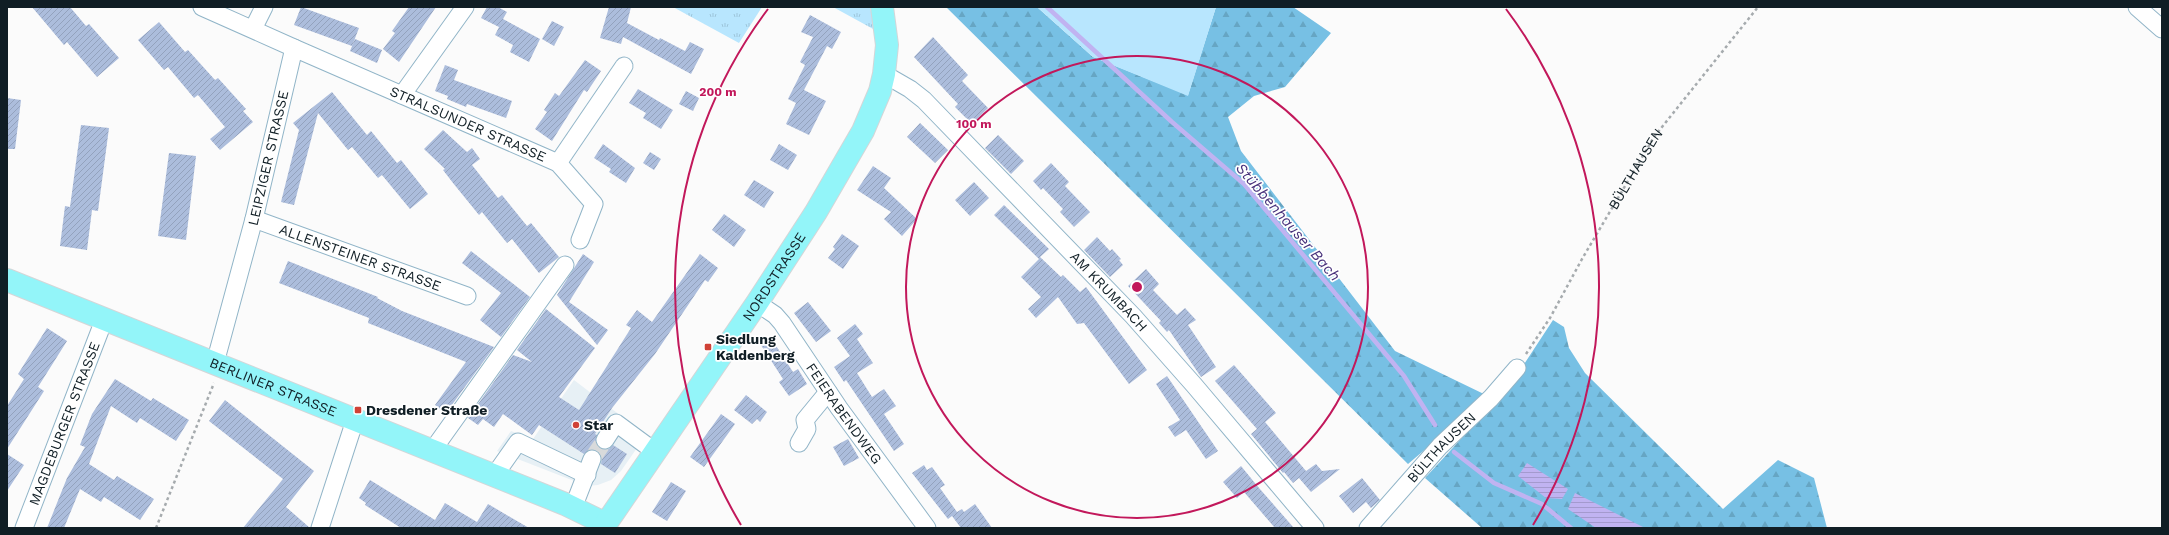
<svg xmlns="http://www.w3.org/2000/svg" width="2169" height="535" viewBox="0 0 2169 535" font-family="'Work Sans',sans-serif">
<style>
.built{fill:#e7f0f5}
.grass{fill:url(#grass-tufts)}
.forest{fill:url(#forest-firs)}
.green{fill:#b8e6fe}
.water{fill:url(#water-rules)}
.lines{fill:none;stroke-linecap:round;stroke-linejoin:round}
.stream{stroke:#c0b3f1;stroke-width:4.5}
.building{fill:url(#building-hatch)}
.minor-tunnel{stroke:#d8dadb;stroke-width:17;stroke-dasharray:17 8;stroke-linecap:butt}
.minor-casing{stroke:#91b5c8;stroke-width:19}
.major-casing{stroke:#d4d6d8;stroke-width:24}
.path{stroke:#a6abae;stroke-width:2.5;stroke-dasharray:3 3;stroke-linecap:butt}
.minor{stroke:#fff;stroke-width:17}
.major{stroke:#93f5f9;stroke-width:22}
.ring{fill:none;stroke:#c2185b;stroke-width:2}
.poi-dot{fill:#d04237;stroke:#fff;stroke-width:1.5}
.labels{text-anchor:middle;stroke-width:3.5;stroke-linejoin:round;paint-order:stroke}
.street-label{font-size:14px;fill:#101e25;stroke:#fff}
.poi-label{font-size:14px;font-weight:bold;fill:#101e25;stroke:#fff;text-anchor:start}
.water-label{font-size:15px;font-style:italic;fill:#48327b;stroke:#fff}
.centre{fill:#c2185b;stroke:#fff;stroke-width:2}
.ring-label{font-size:12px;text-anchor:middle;font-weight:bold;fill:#c2185b;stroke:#fff;stroke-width:3.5;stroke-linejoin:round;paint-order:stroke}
</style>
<defs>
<pattern id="grass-tufts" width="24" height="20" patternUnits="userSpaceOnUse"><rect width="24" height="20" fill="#b8e6fe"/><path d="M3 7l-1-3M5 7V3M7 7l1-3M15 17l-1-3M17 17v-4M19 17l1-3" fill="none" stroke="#9dc5da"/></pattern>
<pattern id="forest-firs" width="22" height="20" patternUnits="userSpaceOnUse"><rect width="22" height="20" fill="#77c0e4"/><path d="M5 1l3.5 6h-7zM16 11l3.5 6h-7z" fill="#66a5c3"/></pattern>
<pattern id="water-rules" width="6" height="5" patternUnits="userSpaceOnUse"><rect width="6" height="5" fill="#c0b3f1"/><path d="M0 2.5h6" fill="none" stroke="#a49ace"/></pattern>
<pattern id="building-hatch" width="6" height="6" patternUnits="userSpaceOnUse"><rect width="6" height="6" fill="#acbddc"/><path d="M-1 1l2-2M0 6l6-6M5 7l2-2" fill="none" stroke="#93a2bd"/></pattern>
</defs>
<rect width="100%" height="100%" fill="#fbfbfb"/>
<path class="built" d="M574 380 646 435 621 471 611 480 598 485 587 486 497 451 511 431 533 439Z"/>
<path class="grass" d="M673 7H762L739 43Z
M833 7H870L875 30Z"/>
<path class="forest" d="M946 7H1037L1093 57 1188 95 1216 7H1293L1331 33 1285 87 1254 96 1228 117 1241 151 1395 351 1488 396 1408 464Z
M1553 320 1564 327 1569 348 1585 373 1723 509 1778 460 1814 478 1827 528H1482L1425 478 1509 387Z"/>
<path class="green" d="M1037 7H1216L1188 96 1093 57Z"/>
<path class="water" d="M1527 463 1568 489 1562 499 1546 498 1518 476Z
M1575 493 1645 528H1596L1568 509Z"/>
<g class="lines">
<path class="stream" d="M1047 7 1172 122 1244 184 1404 376 1435 425
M1454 452 1494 483 1542 504 1571 528"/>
</g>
<path class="building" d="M32 7H70L86 26 89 24 119 58 97 77 67 42 64 45Z
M301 7 359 28 352 46 294 25Z
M409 7H436L399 62 383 49 395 33 392 31Z
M487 7H498L507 12 503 19 540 39 529 62 510 52 513 45 495 35 501 23 499 27 481 18Z
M609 7H631L627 23 659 40 660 38 685 51 690 42 704 49 691 74 623 37 621 44 600 38Z
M810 15 841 32 832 49 827 46 804 90 826 101 809 135 786 124 796 103 788 99 805 65 800 62 813 37 801 32Z
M552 21 564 27 554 46 542 39Z
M159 22 185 52 188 50 215 80 218 78 246 109 243 111 253 122 220 150 210 139 225 127 198 95 194 98 168 67 164 70 138 40Z
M933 37 968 75 962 81 988 108 972 124 955 107 958 104 914 57Z
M355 39 382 50 377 63 350 51Z
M585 60 601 71 587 92 584 90 552 141 535 129 547 112 544 110 555 93 559 96Z
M445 65 458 70 454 80 512 101 506 118 467 104 466 107 447 99 448 96 435 91Z
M638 89 673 110 661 129 643 118 646 113 629 103Z
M686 91 699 98 693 111 679 104Z
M332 92 367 135 371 131 397 163 401 160 428 194 410 209 382 175 378 178 352 147 348 150 318 113 294 205 281 202 299 130 293 123Z
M7 98 21 100 15 149H7Z
M920 123 948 150 935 163 907 137Z
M81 125 109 128 98 211 92 210 87 250 60 246 65 206 70 207Z
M443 130 467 152 472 148 480 159 472 165 498 198 502 195 527 226 531 223 559 257 539 273 512 239 507 243 482 212 479 215 453 183 443 170 445 169 424 149Z
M998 135 1024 161 1011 174 985 148Z
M603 144 635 168 626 183 609 172 611 169 594 158Z
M779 144 797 155 788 170 770 160Z
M650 152 661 159 654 170 643 163Z
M169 153 196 156 186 240 158 236Z
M1051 163 1069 182 1065 186 1090 212 1074 227 1060 212 1063 209 1043 188 1041 190 1033 181Z
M873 166 891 178 884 188 917 219 902 236 884 219 891 212 857 190Z
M754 180 774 192 764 208 744 195Z
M974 182 989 198 970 216 955 200Z
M1004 205 1049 249 1040 257 1061 277 1063 275 1080 292 1086 287 1147 370 1129 384 1084 323 1077 324 1058 297 1036 318 1028 309 1041 297 1021 277 1039 259 994 215Z
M724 214 746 230 734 247 712 230Z
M842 234 859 246 843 269 828 258 835 249 833 247Z
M1097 237 1110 251 1112 249 1121 259 1119 260 1123 265 1110 277 1084 250Z
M471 251 530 297 501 337 480 320 501 293 462 263Z
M583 254 594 262 569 302 608 330 597 345 557 295Z
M700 254 718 268 708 282 705 280 655 354 612 408 595 434 597 435 596 444 600 449H609L613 445 627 454 615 473 601 464 602 457 596 450 590 449 584 454 539 425 532 435 503 414 494 427 483 419 478 425 468 418 513 355 532 362 517 350 546 309 595 348 559 397 579 410 631 328 626 325 637 310 652 322Z
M288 261 378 297 377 298 402 311 494 347 446 413 435 405 466 362 368 323 369 318 279 283Z
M1146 269 1159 284 1153 290 1177 315 1185 308 1196 320 1188 325 1216 367 1201 377 1169 330 1167 332 1159 323 1161 321 1128 286Z
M808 302 831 331 816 342 794 313Z
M855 324 863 334 857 339 873 363 857 373 872 397 884 389 896 406 884 414 904 444 894 451 846 380 844 382 834 367 850 356 837 338Z
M47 328 67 341 38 387 44 391 7 449V406L24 379 18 374Z
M771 338 793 372 798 369 807 384 789 396 779 382 783 379 761 345Z
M1234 365 1276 413 1257 429 1215 381Z
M1167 376 1218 451 1206 459 1186 430 1175 437 1168 427 1180 420 1156 384Z
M115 379 151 401 153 398 189 420 176 441 140 418 137 423 111 406 89 464 114 480 117 476 154 499 140 520 104 497 101 502 80 489 64 528H47L67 478 85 447 80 445 92 414Z
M746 395 767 412 760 422 757 419 752 424 734 410Z
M225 400 314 471 286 507 310 528H243L283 479 209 421Z
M721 414 735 424 704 467 690 457Z
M1265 422 1306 471 1316 464 1322 471 1340 469 1311 492 1299 478 1293 483 1284 472 1283 473 1251 434Z
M848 439 859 458 844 466 833 447Z
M7 454 24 465 7 491Z
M924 465 927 470 932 467 945 485 940 488 957 512 962 509 964 512 975 504 992 528H961L952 516 948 519 912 473Z
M1241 466 1259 488 1294 528H1275L1244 492 1237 498 1223 482Z
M1362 478 1380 500 1371 508 1366 502 1353 513 1339 496Z
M370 480 435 520 445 503 477 522 488 504 529 528H401L365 505 366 503 359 498Z
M671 482 686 491 667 521 652 512Z"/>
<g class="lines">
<path class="minor-tunnel" d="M592 459 605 440"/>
<defs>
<g id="minor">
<path d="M202 7 294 48 254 219 215 363"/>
<path d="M2137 7 2162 29"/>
<path d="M253 29 264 7"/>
<path id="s2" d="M294 48 558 163 594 204 580 240"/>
<path id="s3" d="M884 74 910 89 924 100 1133 316 1194 385 1315 528"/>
<path d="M402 95 465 7"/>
<path d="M558 163 624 66"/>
<path id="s4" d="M254 219 467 296"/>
<path id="s5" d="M757 303 775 315 782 323 839 408 927 528"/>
<path d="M605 440 616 423 654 451"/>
<path d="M799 443 807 429 805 420 828 392"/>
<path d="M432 451 565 265"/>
<path d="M494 476 518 442 587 475"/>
<path d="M573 508 592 459"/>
<path id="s6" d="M24 528 104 320"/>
<path d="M320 528 355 420"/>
<path id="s7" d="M1368 528 1440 446 1491 398 1517 368"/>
</g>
<g id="major">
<path id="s8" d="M7 280 565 504 606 524"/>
<path id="s9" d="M603 528 757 303 816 212 863 131 880 91 884 74 887 45 882 7"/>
</g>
</defs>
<use href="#minor" class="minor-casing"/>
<use href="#major" class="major-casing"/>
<g class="path">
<path id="s1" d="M1526 354 1550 318 1582 259 1654 137 1758 7"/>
<path d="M156 528 214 383"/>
</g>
<use href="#minor" class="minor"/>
<use href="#major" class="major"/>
</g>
<g class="ring">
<circle cx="1137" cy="287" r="231"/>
<path d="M741 525A462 462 0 0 1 768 9M1506 9A462 462 0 0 1 1533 525"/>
</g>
<g class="poi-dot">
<rect x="704" y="343" width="8" height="8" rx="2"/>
<rect x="354" y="406" width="8" height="8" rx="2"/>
<circle cx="576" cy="425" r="4"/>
</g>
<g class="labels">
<g class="street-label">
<text dy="5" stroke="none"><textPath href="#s2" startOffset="190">STRALSUNDER STRASSE</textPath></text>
<text transform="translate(268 158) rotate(-77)" y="5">LEIPZIGER STRASSE</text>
<text dy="5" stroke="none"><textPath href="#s1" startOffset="215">BÜLTHAUSEN</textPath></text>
<text dy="5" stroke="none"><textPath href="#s4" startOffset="113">ALLENSTEINER STRASSE</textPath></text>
<text dy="5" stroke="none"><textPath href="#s9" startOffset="304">NORDSTRASSE</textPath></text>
<text dy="5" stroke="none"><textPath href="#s3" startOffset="314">AM KRUMBACH</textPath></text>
<text dy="5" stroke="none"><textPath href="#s8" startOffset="287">BERLINER STRASSE</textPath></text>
<text dy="5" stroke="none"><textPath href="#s5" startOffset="142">FEIERABENDWEG</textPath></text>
<text dy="5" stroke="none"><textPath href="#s6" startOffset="112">MAGDEBURGER STRASSE</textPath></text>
<text dy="5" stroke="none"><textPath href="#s7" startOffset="109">BÜLTHAUSEN</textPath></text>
</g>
<g class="poi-label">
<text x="716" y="344">Siedlung<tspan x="716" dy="16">Kaldenberg</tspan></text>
<text x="366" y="415">Dresdener Straße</text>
<text x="584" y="430">Star</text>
</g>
<g class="water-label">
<text transform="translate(1288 222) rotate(49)" y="5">Stübbenhauser Bach</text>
</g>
</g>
<circle cx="1137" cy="287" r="6" class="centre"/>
<g class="ring-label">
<text x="718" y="96">200 m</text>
<text x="974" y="128">100 m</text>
</g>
<rect width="2169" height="535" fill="none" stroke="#101e25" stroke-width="16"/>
</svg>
